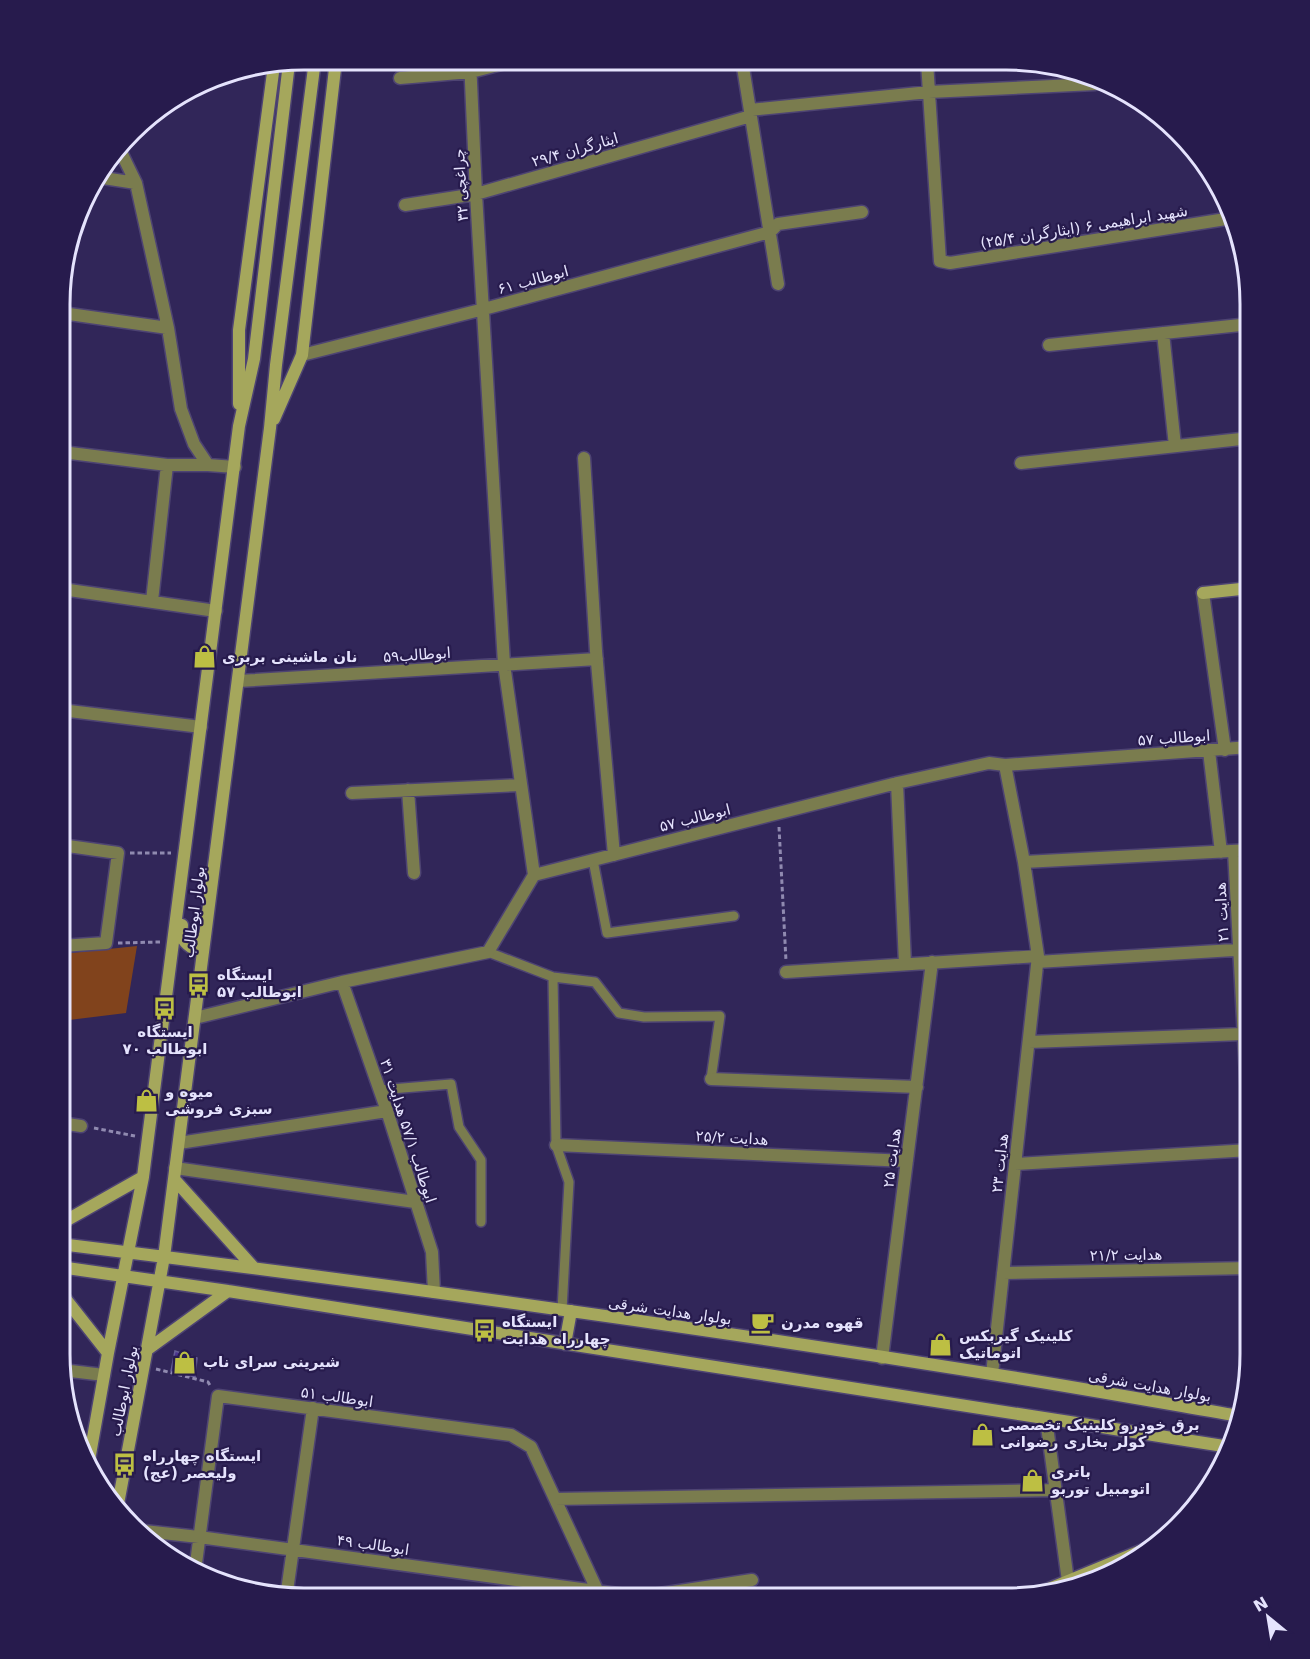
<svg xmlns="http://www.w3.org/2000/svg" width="1310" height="1659" viewBox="0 0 1310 1659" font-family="'DejaVu Sans','Noto Naskh Arabic',sans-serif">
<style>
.green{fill:#81431c}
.building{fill:#4a328e;stroke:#665e96;stroke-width:1.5}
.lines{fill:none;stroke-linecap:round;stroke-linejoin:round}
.lane-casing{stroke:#4e4473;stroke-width:12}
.street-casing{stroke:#4e4473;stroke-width:15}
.secondary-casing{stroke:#4e4473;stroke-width:15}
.path{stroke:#908ab0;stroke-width:3;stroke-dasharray:4.5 3;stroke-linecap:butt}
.lane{stroke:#7a7c4e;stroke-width:9}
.street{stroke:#7a7c4e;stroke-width:12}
.secondary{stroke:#a5a75c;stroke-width:12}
.labels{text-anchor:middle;stroke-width:4.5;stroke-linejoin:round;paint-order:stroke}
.street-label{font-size:15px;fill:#e5e3fd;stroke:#271b4d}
.poi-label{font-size:15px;font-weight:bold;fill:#e5e3fd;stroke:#271b4d;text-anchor:start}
.rim{fill:none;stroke:#e5e3fd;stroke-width:3}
</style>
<rect width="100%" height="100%" fill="#312659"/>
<path class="green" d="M137 946 126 1013 61 1021V954Z"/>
<path class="building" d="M175 1351 197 1358 195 1377 171 1371Z"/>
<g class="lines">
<defs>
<path id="lane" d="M593 860 607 933 734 916
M488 952 553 977 556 1145 569 1182 562 1310
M553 977 595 982 619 1013 644 1017 720 1016 711 1079
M379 1090 451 1084 459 1127 481 1160V1222"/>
<path id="street" d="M470 60 476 194 504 664 534 875
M742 61 778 284
M927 62 940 261 950 263 1232 218
M400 78 471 72 513 61
M750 110 929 92 1095 84
M120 150 136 183 168 328 181 409 194 444 208 465
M97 177 136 183
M405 205 476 194 751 116
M62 313 168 328
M1163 333 1175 446
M1049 345 1250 324
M302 355 484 309 770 232 778 224 862 212
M62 452 167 465H208L235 467
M584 458 596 651 614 855
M1021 463 1250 438
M62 589 216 611
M1203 593 1225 750
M152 601 167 465
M238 681 597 659
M61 710 201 727
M1209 751 1221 852
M897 783 905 964
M408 790 414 873
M352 793 521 785
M1234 851 1250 1152
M1024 862 1250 850
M61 946 106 943 118 853 61 845
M1037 962 1250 949
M786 972 1038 956
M342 982 387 1111 432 1252 434 1292
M195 1018 342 982 488 952 534 875 897 783 989 763 1005 765 1250 747
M1029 1042 1243 1034
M711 1079 917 1087
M60 1123 81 1126
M179 1143 387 1111
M556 1145 907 1161
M1015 1164 1250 1150
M175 1168 415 1202
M1003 1273 1250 1268
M882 1358 932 962
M62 1370 104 1375
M992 1374 1038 956 1024 862 1005 765
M1046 1419 1068 1581
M555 1499 1056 1490
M144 1531 199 1537 640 1597 752 1580
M195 1571 218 1396 511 1435 531 1447 598 1592 599 1598
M286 1598 313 1408"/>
<path id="secondary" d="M239 404V330L274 65
M274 419 302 355 336 60
M1203 593 1250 588
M182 925C181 936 182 941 191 947L199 943 205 935
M174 1179 254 1268
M60 1224 143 1177
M60 1244C372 1282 683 1325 992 1374 1075 1387 1158 1402 1240 1416
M60 1267 228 1291 1230 1447
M60 1292 108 1353
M565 1344 571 1311
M148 1349 228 1291
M88 1466 108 1353 143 1177 239 426 254 359 289 63
M118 1504 164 1257 270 428 276 365 315 60
M1039 1593 1148 1548"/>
</defs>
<use href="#lane" class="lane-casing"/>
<use href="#street" class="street-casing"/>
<use href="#secondary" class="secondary-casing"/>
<path class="path" d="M779 827 786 961
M130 853H171
M118 943 160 942
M94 1128 135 1136
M156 1369 208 1382 211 1387"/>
<use href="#lane" class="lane"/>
<use href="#street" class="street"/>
<use href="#secondary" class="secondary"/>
</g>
<defs>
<symbol id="shop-bare" viewBox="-9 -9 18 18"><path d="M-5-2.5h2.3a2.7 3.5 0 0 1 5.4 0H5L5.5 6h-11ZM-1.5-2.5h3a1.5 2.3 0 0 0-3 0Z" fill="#bdbf43" stroke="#271b4d" stroke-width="2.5" paint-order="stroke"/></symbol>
<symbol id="bus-bare" viewBox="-9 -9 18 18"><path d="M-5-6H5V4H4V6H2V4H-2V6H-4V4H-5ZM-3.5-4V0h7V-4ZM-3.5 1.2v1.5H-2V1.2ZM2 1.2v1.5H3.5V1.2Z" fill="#bdbf43" stroke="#271b4d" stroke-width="2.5" paint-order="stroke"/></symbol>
<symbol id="cafe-bare" viewBox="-9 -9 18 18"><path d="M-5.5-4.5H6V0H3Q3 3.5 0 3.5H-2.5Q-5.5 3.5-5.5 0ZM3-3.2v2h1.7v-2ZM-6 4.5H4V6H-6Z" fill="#bdbf43" stroke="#271b4d" stroke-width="2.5" paint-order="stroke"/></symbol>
</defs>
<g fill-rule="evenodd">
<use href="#shop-bare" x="188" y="640" width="33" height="33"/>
<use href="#bus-bare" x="182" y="968" width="33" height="33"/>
<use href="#bus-bare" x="148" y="992" width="33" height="33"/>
<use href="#shop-bare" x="130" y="1084" width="33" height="33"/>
<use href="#cafe-bare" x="746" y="1306" width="33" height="33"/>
<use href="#bus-bare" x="468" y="1314" width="33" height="33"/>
<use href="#shop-bare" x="924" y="1328" width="33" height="33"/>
<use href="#shop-bare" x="168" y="1346" width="33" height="33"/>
<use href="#shop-bare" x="966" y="1418" width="33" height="33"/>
<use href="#bus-bare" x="108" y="1448" width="33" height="33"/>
<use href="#shop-bare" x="1016" y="1464" width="33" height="33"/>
</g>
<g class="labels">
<g class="street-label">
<text transform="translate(575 150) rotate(-16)" y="5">ایثارگران ۲۹/۴</text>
<text transform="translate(461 185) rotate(-93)" y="5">چراغچی ۳۲</text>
<text transform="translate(1084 227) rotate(-9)" y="5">شهید ابراهیمی ۶ (ایثارگران ۲۵/۴)</text>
<text transform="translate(533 280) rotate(-15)" y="5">ابوطالب ۶۱</text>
<text transform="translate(417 655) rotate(-4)" y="5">ابوطالب۵۹</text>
<text transform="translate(1174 738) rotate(-4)" y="5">ابوطالب ۵۷</text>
<text transform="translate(695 818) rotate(-14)" y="5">ابوطالب ۵۷</text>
<text transform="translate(194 912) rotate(-83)" y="5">بولوار ابوطالب</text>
<text transform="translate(1222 912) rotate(-93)" y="5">هدایت ۲۱</text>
<text transform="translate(408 1131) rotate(72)" y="5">ابوطالب ۵۷/۱ هدایت ۳۱</text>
<text transform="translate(732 1138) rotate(3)" y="5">هدایت ۲۵/۲</text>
<text transform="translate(892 1158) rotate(-83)" y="5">هدایت ۲۵</text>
<text transform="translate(1000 1163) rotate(-84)" y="5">هدایت ۲۳</text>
<text transform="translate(1126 1255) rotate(-1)" y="5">هدایت ۲۱/۲</text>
<text transform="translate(670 1311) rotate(8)" y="5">بولوار هدایت شرقی</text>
<text transform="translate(1150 1386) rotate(10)" y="5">بولوار هدایت شرقی</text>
<text transform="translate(124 1391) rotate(-79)" y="5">بولوار ابوطالب</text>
<text transform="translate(337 1397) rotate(8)" y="5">ابوطالب ۵۱</text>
<text transform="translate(373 1545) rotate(8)" y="5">ابوطالب ۴۹</text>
</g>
<g class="poi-label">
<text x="222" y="662">نان ماشینی بربری</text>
<text x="217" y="980">ایستگاه<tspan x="217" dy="17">ابوطالب ۵۷</tspan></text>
<text x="165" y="1037" text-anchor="middle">ایستگاه<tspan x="165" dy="17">ابوطالب ۷۰</tspan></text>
<text x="165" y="1097">میوه و<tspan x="165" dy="17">سبزی فروشی</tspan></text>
<text x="502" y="1327">ایستگاه<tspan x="502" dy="17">چهارراه هدایت</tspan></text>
<text x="781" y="1328">قهوه مدرن</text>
<text x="959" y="1341">کلینیک گیربکس<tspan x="959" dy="17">اتوماتیک</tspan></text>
<text x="203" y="1367">شیرینی سرای ناب</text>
<text x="1000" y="1430">برق خودرو کلینیک تخصصی<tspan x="1000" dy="17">کولر بخاری رضوانی</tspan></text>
<text x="143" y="1461">ایستگاه چهارراه<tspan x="143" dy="17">ولیعصر (عج)</tspan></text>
<text x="1051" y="1477">باتری<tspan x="1051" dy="17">اتومبیل توربو</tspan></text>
</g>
</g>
<path d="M0 0H1310V1659H0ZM304 70H1006A234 234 0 0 1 1240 304V1354A234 234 0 0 1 1006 1588H304A234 234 0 0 1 70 1354V304A234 234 0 0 1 304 70Z" fill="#271b4d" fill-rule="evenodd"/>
<path class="rim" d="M304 70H1006A234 234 0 0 1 1240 304V1354A234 234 0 0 1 1006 1588H304A234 234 0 0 1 70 1354V304A234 234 0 0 1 304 70Z"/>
<g transform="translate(1268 1617) rotate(330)" stroke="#271b4d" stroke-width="4.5" paint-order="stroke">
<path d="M0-4.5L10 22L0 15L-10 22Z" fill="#e5e3fd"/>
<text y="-9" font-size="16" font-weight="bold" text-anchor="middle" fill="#e5e3fd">N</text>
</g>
</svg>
